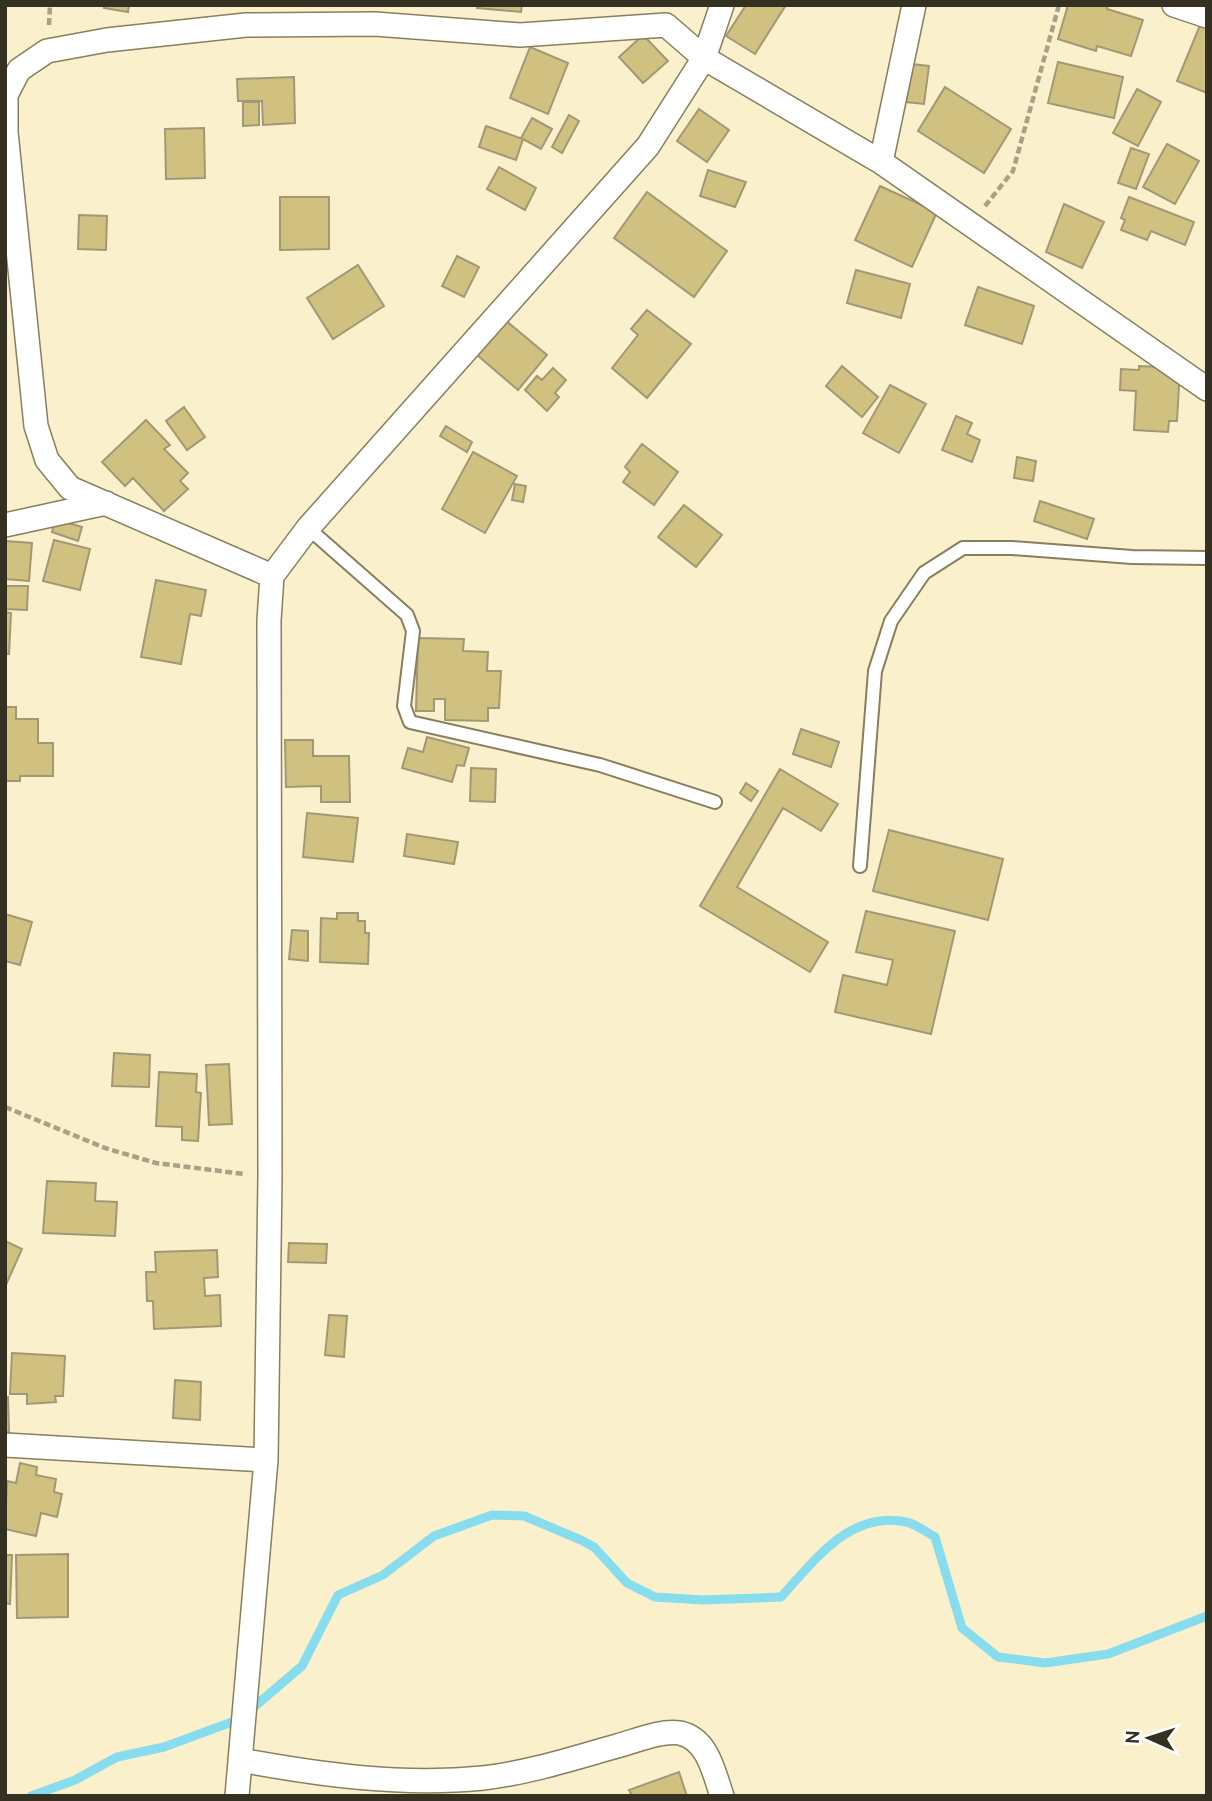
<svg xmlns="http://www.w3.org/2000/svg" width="1212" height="1801" viewBox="0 0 1212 1801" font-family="Cabin,sans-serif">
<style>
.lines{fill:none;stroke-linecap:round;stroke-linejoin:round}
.stream{stroke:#87dced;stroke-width:9}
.building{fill:#d1c180;stroke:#a19976;stroke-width:2}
.lane-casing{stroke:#877f5d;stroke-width:16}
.street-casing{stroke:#877f5d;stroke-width:26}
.path{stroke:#a8a185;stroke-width:4.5;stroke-dasharray:7 3.5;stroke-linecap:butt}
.lane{stroke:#fff;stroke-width:12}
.street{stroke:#fff;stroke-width:23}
</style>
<rect width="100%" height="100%" fill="#faf1cc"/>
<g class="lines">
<path class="stream" d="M31 1796 75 1780 117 1757 164 1747 240 1719 302 1666 338 1595 383 1575 434 1536 492 1515 524 1516 581 1540 594 1547 627 1583 655 1597 703 1600 781 1597C815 1560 850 1510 906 1522 916 1524 926 1532 935 1537L962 1628 998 1657 1045 1663 1108 1654 1207 1616"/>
</g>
<path class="building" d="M105 5H129L128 12 104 8Z
M477 5H522L521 12 477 8Z
M746 5H786L755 54 726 36Z
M1068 5H1108L1107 9 1143 20 1131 56 1097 46 1096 51 1058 39Z
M1203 18 1207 19V93L1177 81Z
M643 35 668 61 643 83 619 57Z
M530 47 568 63 548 114 510 98Z
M1058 62 1123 77 1114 118 1048 103Z
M911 64 929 66 924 104 906 102Z
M294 77 295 123 263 125 262 101H238L237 79Z
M945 87 1011 129 984 173 918 131Z
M1137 89 1161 102 1138 146 1113 133Z
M243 102H259V125L243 126Z
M699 109 729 130 707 162 677 141Z
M569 115 579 121 562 153 552 147Z
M532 118 552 129 541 149 521 138Z
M486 126 523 139 516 160 479 147Z
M204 128 205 178 166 179 165 129Z
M1167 144 1199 161 1175 204 1143 187Z
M1131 148 1149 154 1136 189 1118 183Z
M499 167 536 188 525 210 487 189Z
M708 170 746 182 735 207 700 196Z
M880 186 937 212 912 267 855 240Z
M647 192 727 251 694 297 614 238Z
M280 197H329V249L280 250Z
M1129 197 1194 222 1185 245 1151 231 1147 240 1121 230 1125 220 1121 218Z
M1064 204 1104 222 1082 268 1046 252Z
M79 215 107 216 106 250 78 249Z
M457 256 479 267 464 297 442 286Z
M358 265 384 306 333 339 307 298Z
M856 270 910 284 901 318 847 303Z
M978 287 1034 306 1022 344 965 325Z
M647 310 691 344 647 398 612 368 638 335 631 329Z
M504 319 547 355 518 390 476 354Z
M842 366 878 397 862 417 826 386Z
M1139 366 1180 368 1177 421H1169L1168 432 1134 430 1136 391 1120 390 1121 369 1139 370Z
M553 368 566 380 555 393 559 397 547 411 525 390 537 376 542 380Z
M890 385 926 404 899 453 863 433Z
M184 407 205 437 187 450 166 421Z
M956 416 972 423 967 434 980 440 972 462 942 450Z
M146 420 170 445 164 449 188 473 180 481 188 489 164 511 133 478 125 486 102 462Z
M446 426 472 442 467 452 440 436Z
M642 444 678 472 654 505 623 482 630 472 625 467Z
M473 452 517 476 485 533 442 509Z
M1017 457 1036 461 1033 481 1014 478Z
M515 484 526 486 523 502 512 500Z
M1040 501 1094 519 1087 539 1034 521Z
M684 505 722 535 696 567 658 537Z
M55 519 82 527 78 541 52 532Z
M54 540 90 549 80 590 43 581Z
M5 541 32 543 29 581 5 579Z
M156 580 206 590 201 616 190 614 181 664 141 657Z
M5 586H28L27 610 5 609Z
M5 612 11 613 9 654H5Z
M418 638 464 639 463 651 488 652 487 671H501L499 708H488V721L445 720V699H434V711H416Z
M5 707H16V719H38V743H53V776H20V781H5Z
M801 729 839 742 831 767 793 754Z
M427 737 469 748 464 766 457 765 452 782 402 768 408 748 423 752Z
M285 740H313V756H349L350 802H321V786L286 787Z
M471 768 496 769 495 802 470 801Z
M780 769 838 804 821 831 783 808 737 887 828 942 810 972 700 906Z
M746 783 758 791 751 801 740 793Z
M307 813 358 818 353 862 303 857Z
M889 830 1003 859 988 920 873 891Z
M407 834 458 842 454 864 404 856Z
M866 911 955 931 931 1034 835 1012 843 975 887 985 893 960 856 952Z
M337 913H358V921H365V933H369L368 964 320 962 321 918 337 919Z
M5 914 32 922 20 965 5 961Z
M292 930 308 931V961L289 959Z
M114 1053 150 1055 149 1087 112 1086Z
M229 1064 232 1124 209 1125 206 1065Z
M159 1072 197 1074 196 1092 201 1093 198 1141 182 1140V1127L156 1126Z
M47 1181 96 1183 95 1201 117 1202 115 1236 43 1233Z
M5 1241 22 1249 5 1287Z
M289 1243 327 1244 326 1263 288 1262Z
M217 1250 218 1277 204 1278 205 1296 220 1295 221 1326 154 1329 153 1301H147L146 1272H156L155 1252Z
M329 1315 347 1316 344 1357 325 1355Z
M12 1353 65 1356 63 1396H55L56 1402 27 1404V1394H10Z
M175 1380 201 1382 200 1420 173 1418Z
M8 1397 9 1432H5V1398Z
M20 1463 37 1467 36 1475 56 1479 54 1492 62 1494 57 1517 41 1513 36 1536 5 1529 7 1481 16 1483Z
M68 1554V1617L17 1618 16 1555Z
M5 1555H12L10 1604 5 1603Z
M679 1772 687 1796H632L629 1790Z"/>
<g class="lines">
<defs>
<path id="lane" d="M308 528 407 615 413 631 404 706 410 722 600 765 715 802
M860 866 875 671 891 621 924 573 963 548H1012L1132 557 1207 558"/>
<path id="street" d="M1174 5 1207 16
M881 162 914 5
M5 525 106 503
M272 576 70 488 47 460 36 426 6 132V95L19 70 47 51 107 40 246 25 375 24 520 35 666 25 704 58 881 162 1207 389
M5 1445 266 1460
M240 1760C321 1775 401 1786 483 1778 528 1773 574 1758 617 1746 636 1741 660 1730 680 1733 708 1739 714 1773 722 1796
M237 1796 266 1460 270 1177 269 620 272 576 308 528 648 146 704 58 722 5"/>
</defs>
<use href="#lane" class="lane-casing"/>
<use href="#street" class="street-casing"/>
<path class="path" d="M49 25 50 5
M985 206 1013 171 1059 5
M5 1107 105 1148 156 1163 244 1174"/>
<use href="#lane" class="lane"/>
<use href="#street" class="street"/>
</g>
<rect width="1212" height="1801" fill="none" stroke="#343022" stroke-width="14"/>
<g transform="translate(1149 1738) rotate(273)" stroke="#ffffff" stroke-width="5" paint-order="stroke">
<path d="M0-5L12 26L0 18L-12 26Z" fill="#343022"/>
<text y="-10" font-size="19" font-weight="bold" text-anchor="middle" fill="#343022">N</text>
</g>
</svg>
